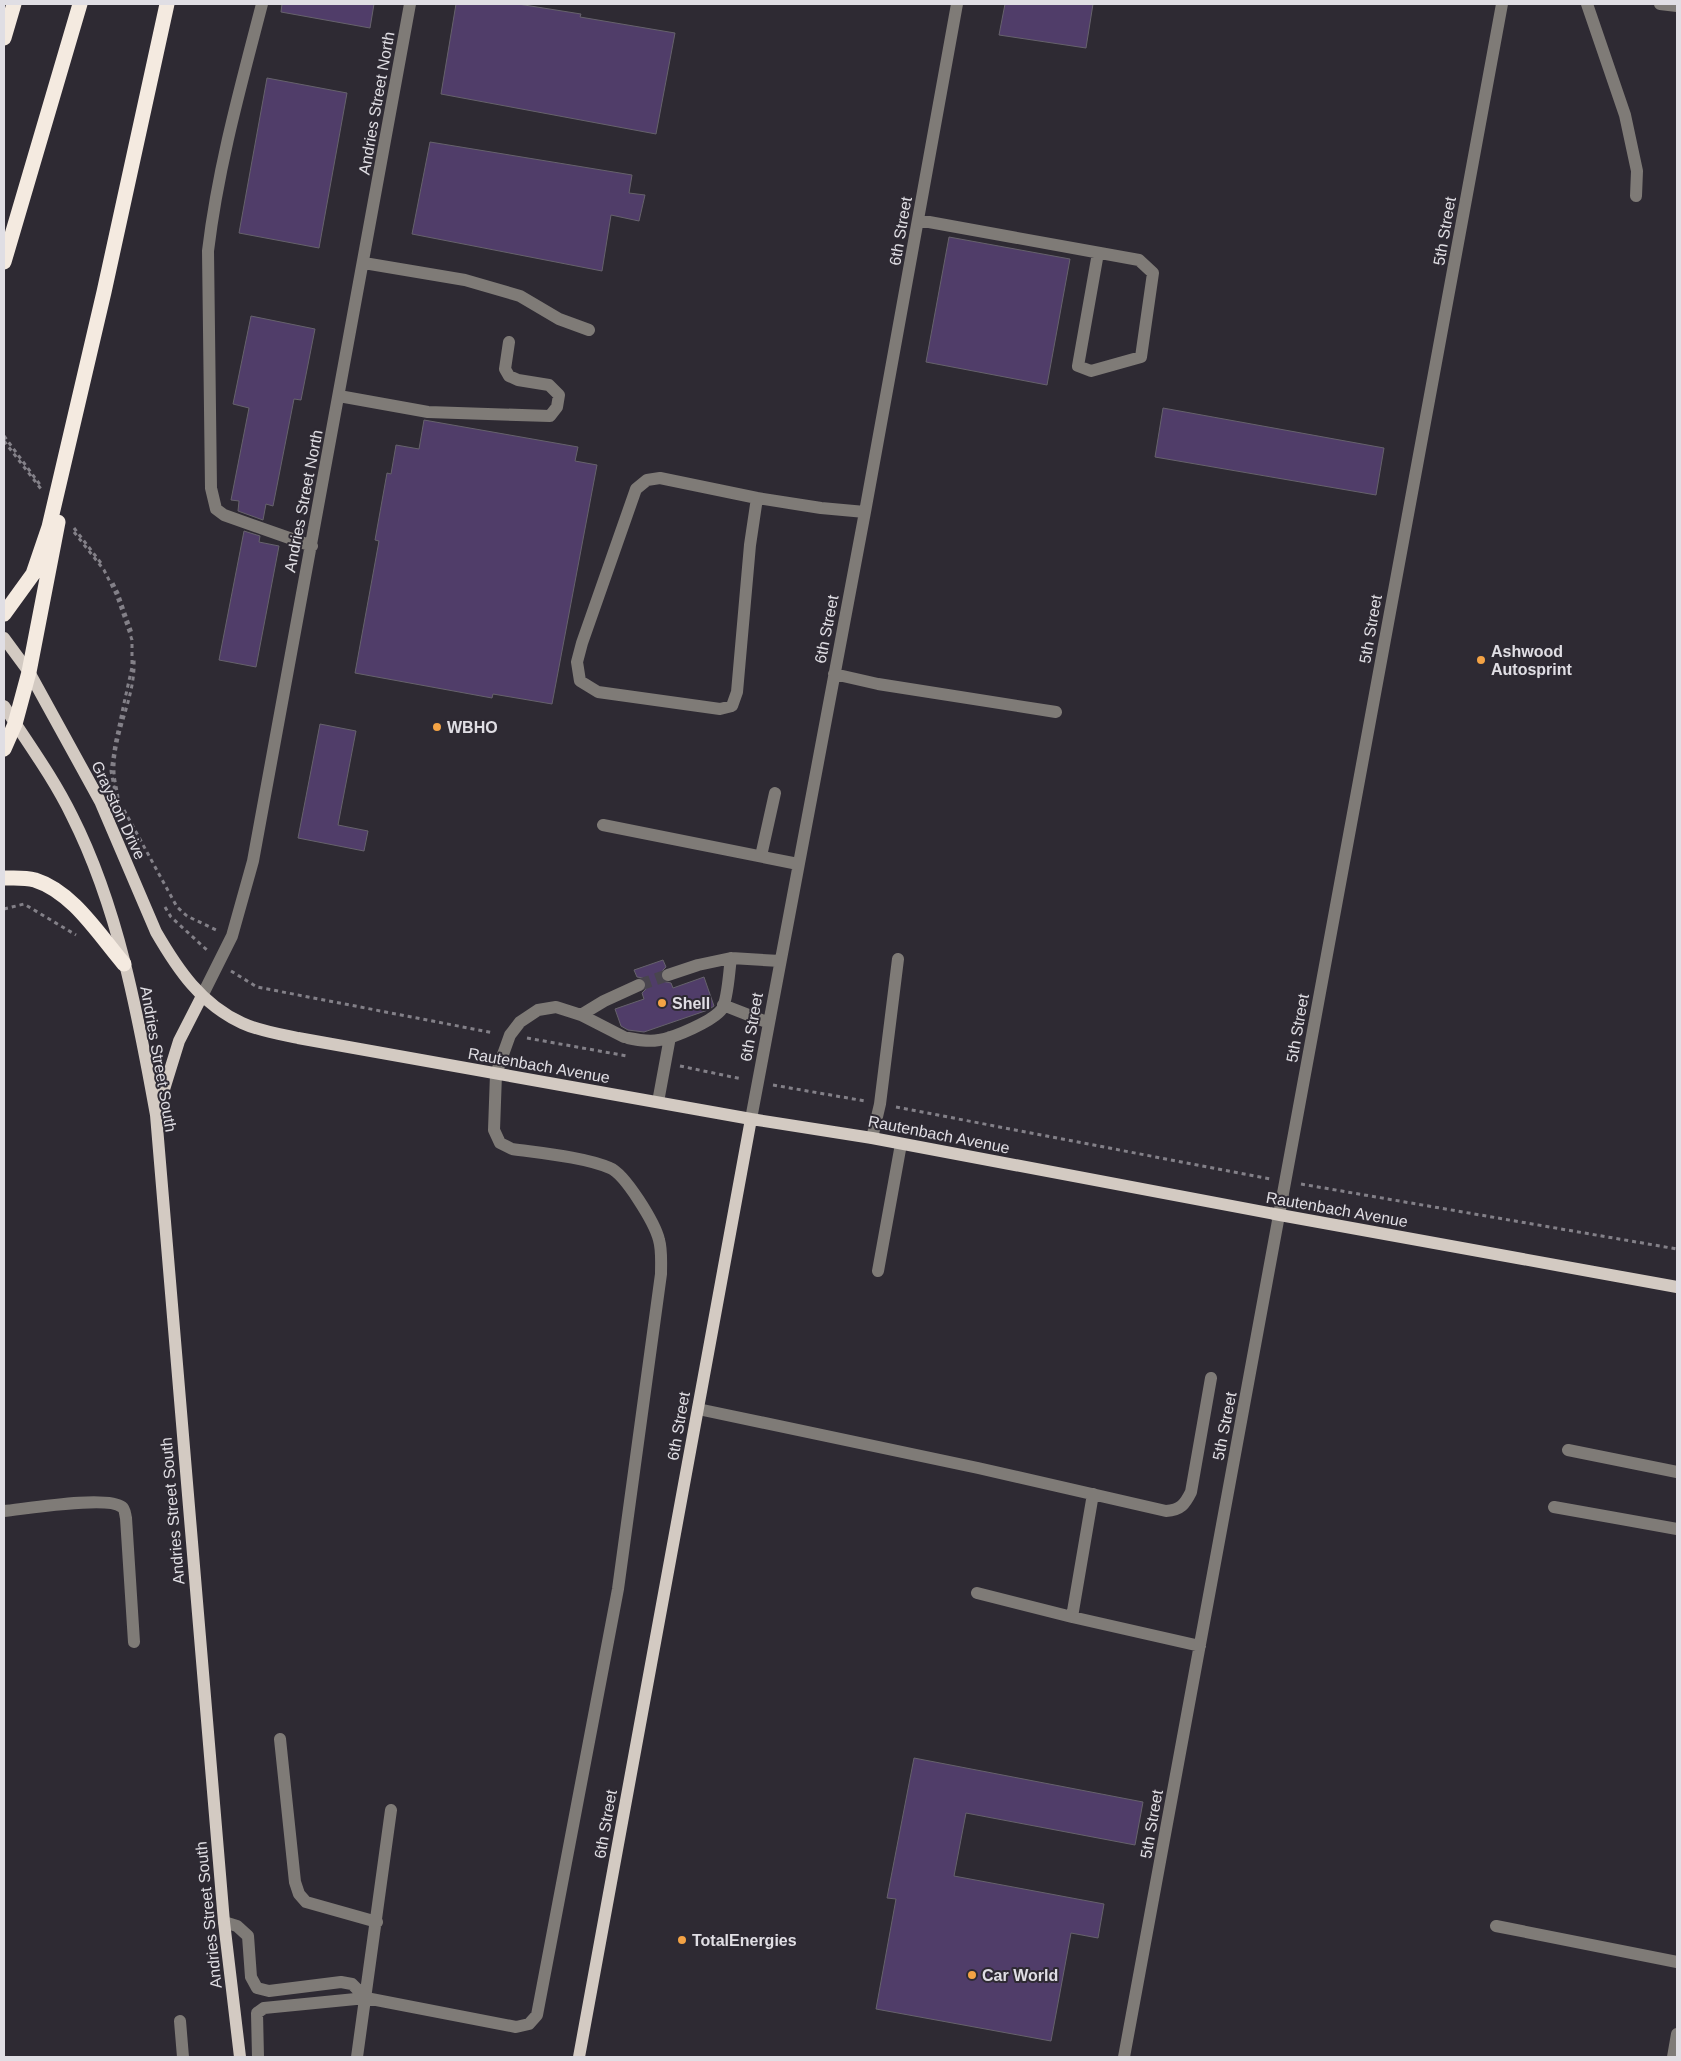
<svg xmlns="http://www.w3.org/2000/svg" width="1681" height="2061" viewBox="0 0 1681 2061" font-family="Arial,sans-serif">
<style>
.building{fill:#503d69;stroke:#66626c}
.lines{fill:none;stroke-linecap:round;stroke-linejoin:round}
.minor-tunnel{stroke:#49454e;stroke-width:12;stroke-dasharray:12 6;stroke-linecap:butt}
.path{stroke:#838088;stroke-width:3;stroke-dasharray:4 4;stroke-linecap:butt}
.minor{stroke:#7f7b77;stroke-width:12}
.major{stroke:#d3cac2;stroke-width:12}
.highway{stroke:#f4eae0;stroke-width:15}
.poi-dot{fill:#f4a345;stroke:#2e2a33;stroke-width:2}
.labels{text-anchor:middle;stroke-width:4;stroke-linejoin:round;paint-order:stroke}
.street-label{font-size:16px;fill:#e0dee4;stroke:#2e2a33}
.poi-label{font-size:16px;font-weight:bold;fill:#e0dee4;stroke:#2e2a33;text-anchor:start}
</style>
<rect width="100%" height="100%" fill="#2e2a33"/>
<path class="building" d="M282 4H374L370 28 281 12Z
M456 4H518L581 14 580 17 675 33 656 134 441 94Z
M1005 4H1093L1086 48 999 35Z
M267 78 347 93 319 248 239 233Z
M430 142 632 175 629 193 645 195 639 221 611 215 602 271 412 234Z
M949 237 1070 259 1047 385 926 362Z
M251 316 315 329 301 400 294 399 273 506 266 504 263 520 238 511 239 501 231 500 249 408 233 404Z
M1163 408 1384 448 1376 495 1155 457Z
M424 420 578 447 575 461 597 465 552 704 493 694 492 698 355 673 379 541 375 540 387 473 391 474 396 445 419 449Z
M244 531 260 536 259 542 279 546 256 667 219 660Z
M320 724 356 731 338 825 368 831 364 851 298 838Z
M663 960 666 967 660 973 662 981 671 983 673 988 704 977 714 1006 708 1010 644 1032 628 1030 621 1026 615 1009 644 999 642 993 646 989 647 982 643 978 637 977 634 970Z
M914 1758 1143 1802 1135 1845 966 1813 954 1876 1104 1904 1098 1938 1071 1933 1051 2041 876 2009 896 1899 887 1898Z"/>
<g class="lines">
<path class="minor-tunnel" d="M639 985 668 975"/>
<path class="path" d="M4 436 41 486
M4 441 41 489
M74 528 101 563
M74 532 104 570 116 594 132 640V667L115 744 111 771 115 792
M113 583 118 593 132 633
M118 798C117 789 114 780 114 771 113 733 136 697 134 659
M124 810 177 907 187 916 216 930
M165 907 171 917 208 951
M4 909 24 904 76 935
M231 971 257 987 494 1033
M527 1038 627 1056
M680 1066 742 1079
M773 1085 865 1101
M896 1107 1270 1179
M1301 1184 1677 1249"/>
<path class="minor" d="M262 4C241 85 218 167 208 251L211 488 216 509 224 515 312 546
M1587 4 1625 115 1637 171 1636 196
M1660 4 1677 6
M918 220 1139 260 1153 273 1141 357 1091 371 1078 366 1098 253
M364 263 465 280 520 296 559 319 589 330
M339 396 428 412 550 416 557 407 559 395 549 385 518 380 509 376 505 369 509 342
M757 498 660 478 647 480 636 489 582 643 577 662 580 681 598 692 720 709 732 706 737 692 750 545 757 498 821 508 865 512
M834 674 878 684 1056 712
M603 825 798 864
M761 856 775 793
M668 975 698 965 731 958 780 961
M202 996 232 936 253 861 410 4
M723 1005 769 1023
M581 1015 604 1001 639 985
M628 1038C638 1040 648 1042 659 1040 674 1038 713 1021 722 1009 728 999 729 971 731 958
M658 1102 670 1037
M751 1119 865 512 957 4
M872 1138 880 1104 898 959
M878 1271 901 1144
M698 1409 978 1468 1166 1511C1181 1510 1185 1504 1191 1492L1211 1378
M1568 1450 1677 1472
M1093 1494 1072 1617 1200 1646
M1554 1507 1677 1529
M4 1511C25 1509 107 1495 122 1507 125 1509 125 1514 126 1518L134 1642
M977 1593 1072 1617
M280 1739 295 1882 299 1894 306 1902 377 1922
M224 1922 237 1926 248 1936 251 1977 257 1988 269 1991 341 1982 352 1984 366 1998
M1496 1926 1677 1962
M180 2021 183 2057
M258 2057 257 2013 264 2008 366 1998 516 2027 529 2024 537 2015 618 1589 661 1274C661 1263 662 1250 659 1240 655 1223 625 1174 610 1168 585 1157 540 1153 512 1149L500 1143 494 1130 496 1074 510 1035 520 1022 538 1010 556 1007 581 1015 624 1037
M357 2057 391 1810
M1124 2057 1502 4
M1673 2057 1677 2034"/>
<path class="major" d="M4 638 29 672 100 801 156 932C178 970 201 1004 242 1023 259 1031 279 1034 298 1038L751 1119 872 1138 1280 1215 1677 1287
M4 706C27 742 53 777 72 816 118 907 138 1015 156 1115L224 1922 240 2057
M157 1112 179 1041 202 996
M579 2057 751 1119"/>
<path class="highway" d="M4 38 14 4
M4 262 80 4
M4 614 33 574 49 527 104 292 167 4
M4 749 15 724 29 672 58 522
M4 878C14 878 24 877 35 880 73 892 99 935 124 964"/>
</g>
<g class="poi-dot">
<circle cx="1481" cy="660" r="5"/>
<circle cx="437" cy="727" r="5"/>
<circle cx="662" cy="1003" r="5"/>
<circle cx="682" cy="1940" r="5"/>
<circle cx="972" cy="1975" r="5"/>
</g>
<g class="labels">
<g class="street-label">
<text transform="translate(376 103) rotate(-80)" y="6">Andries Street North</text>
<text transform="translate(900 231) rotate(-80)" y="6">6th Street</text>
<text transform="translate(1444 231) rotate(-80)" y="6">5th Street</text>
<text transform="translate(303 501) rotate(-79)" y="6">Andries Street North</text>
<text transform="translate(826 629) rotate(-79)" y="6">6th Street</text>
<text transform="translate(1370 629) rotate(-80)" y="6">5th Street</text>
<text transform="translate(119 810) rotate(65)" y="6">Grayston Drive</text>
<text transform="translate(751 1027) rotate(-80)" y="6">6th Street</text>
<text transform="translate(1297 1028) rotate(-80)" y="6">5th Street</text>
<text transform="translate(159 1059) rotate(80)" y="6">Andries Street South</text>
<text transform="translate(539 1065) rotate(10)" y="6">Rautenbach Avenue</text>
<text transform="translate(939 1134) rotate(11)" y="6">Rautenbach Avenue</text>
<text transform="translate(1337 1209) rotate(10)" y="6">Rautenbach Avenue</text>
<text transform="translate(678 1426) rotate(-80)" y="6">6th Street</text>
<text transform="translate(1224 1426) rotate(-79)" y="6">5th Street</text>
<text transform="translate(172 1511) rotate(-95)" y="6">Andries Street South</text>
<text transform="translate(605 1824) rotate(-80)" y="6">6th Street</text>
<text transform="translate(1151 1824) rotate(-80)" y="6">5th Street</text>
<text transform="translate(208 1915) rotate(-96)" y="6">Andries Street South</text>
</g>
<g class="poi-label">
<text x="1491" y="657">Ashwood<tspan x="1491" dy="18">Autosprint</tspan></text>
<text x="447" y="733">WBHO</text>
<text x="672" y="1009">Shell</text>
<text x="692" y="1946">TotalEnergies</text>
<text x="982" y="1981">Car World</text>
</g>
</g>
<rect width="1681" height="2061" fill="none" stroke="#e0dee4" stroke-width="10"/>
</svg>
